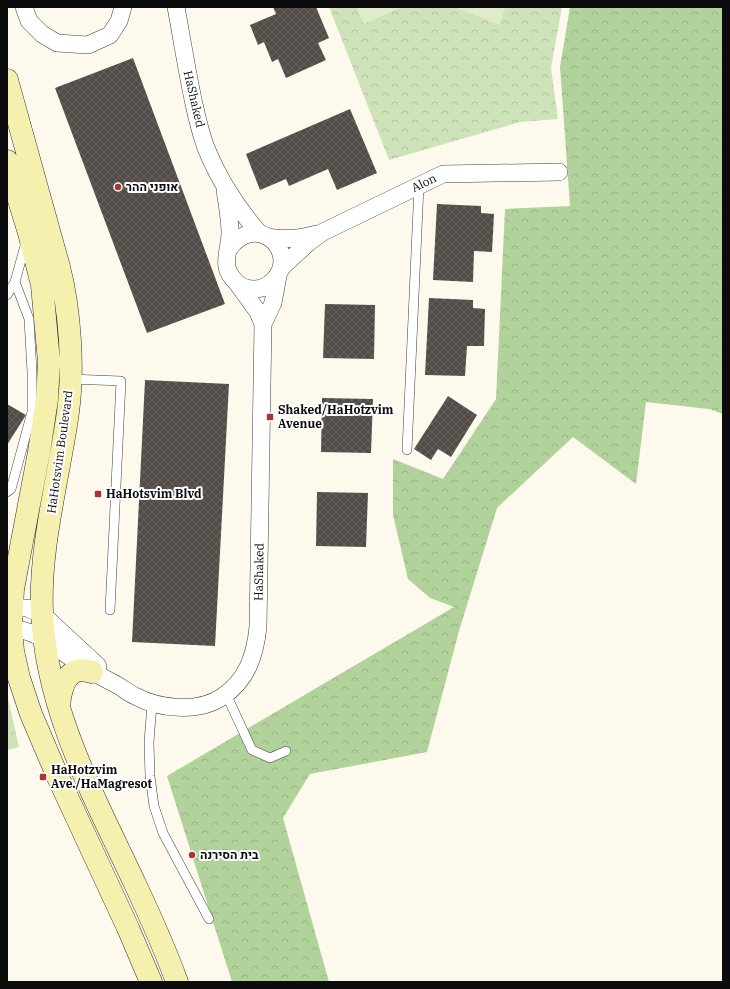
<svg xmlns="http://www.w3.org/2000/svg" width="730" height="989" viewBox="0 0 730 989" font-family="'IBM Plex Serif',Heebo,serif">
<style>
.forest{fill:url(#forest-crowns)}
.park{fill:url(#park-crowns)}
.pitch{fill:#dfebcb}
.building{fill:url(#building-cross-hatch)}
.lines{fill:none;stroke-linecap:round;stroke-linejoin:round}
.lane-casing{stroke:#3f3f3f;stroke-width:10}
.street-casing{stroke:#3f3f3f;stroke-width:18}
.secondary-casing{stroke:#2e2e2e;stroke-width:23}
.lane{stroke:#fff;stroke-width:9}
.street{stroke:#fff;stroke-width:17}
.secondary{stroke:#f6f0af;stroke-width:22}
.poi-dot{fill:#ab3436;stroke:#fff;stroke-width:1.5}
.labels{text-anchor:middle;stroke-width:4;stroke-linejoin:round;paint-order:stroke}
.street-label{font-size:12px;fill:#0c0c0c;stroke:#fff}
.poi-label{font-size:12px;font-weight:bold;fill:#0c0c0c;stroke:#fff;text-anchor:start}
</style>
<defs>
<pattern id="forest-crowns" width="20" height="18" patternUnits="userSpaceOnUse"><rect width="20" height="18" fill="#b2d29b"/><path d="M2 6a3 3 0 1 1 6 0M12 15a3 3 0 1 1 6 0" fill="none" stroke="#98b384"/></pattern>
<pattern id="park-crowns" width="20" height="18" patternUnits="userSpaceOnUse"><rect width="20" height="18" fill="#cee3ba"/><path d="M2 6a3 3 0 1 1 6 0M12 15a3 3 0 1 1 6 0" fill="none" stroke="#b0c29f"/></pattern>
<pattern id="building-cross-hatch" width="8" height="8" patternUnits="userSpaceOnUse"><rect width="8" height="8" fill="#534d49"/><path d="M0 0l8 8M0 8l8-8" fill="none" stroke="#67625f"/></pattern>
</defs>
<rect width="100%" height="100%" fill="#fdfaed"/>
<path class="forest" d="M570 7H723V414L709 409 646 402 636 484 573 437 497 508 459 631 427 752 310 774 283 818 329 982H232L167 776 454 607 430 598 408 579 393 515V459L443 479 496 399 505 209 570 206 560 67Z"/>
<path class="park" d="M329 7H562L551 68 558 119 520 122 389 160Z
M7 694 19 747 7 750Z"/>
<path class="pitch" d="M356 7H402L364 24Z
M454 7H506L499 25Z"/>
<path class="building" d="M273 7H316L329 38 318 43 326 60 286 78 278 59 272 62 264 42 258 45 250 25 276 14Z
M133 58 225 304 147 333 55 88Z
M350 109 377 173 337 190 328 169 289 186 286 179 260 190 246 154Z
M437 204 481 206V213L494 214 492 252 474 251 473 282 433 280Z
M429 298 473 300V308L485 309 484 346H467L465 376 425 375Z
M325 304 375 305 374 359 323 358Z
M145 380 229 384 215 646 132 642Z
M448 396 477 415 451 457 438 449 431 460 414 449Z
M322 398 373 399 371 453 321 452Z
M7 404 26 415 7 445Z
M317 492 368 493 366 547 316 546Z"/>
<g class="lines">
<defs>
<path id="lane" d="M7 295 15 282 26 242
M70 379 121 381 110 610
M407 450 419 186
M7 492 11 489 32 412V372L29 319 15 282
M226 694 252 750 270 758 286 751
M152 704 149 742 150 776 154 806 163 833 209 919"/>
<path id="street" d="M24 7 29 21 42 34 57 43 88 45 110 35 119 21 123 7
M176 7C182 39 187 72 194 104 197 118 201 134 206 148 219 180 237 208 260 234
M225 190C227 204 230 219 230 233 230 244 225 257 227 267 228 272 232 278 236 282 243 289 253 290 262 288 267 286 271 283 275 279 299 250 255 211 229 249
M268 237C285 240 300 239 317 234
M281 268 309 242 323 232 443 174 559 172
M263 324 273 303 278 276
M7 608H27L42 614 98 666
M7 629C33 627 55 647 74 660 88 670 102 677 117 685 123 688 128 693 135 696 159 709 198 713 222 697 247 680 255 656 258 627L263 324 258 312 237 283"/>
<path id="secondary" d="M7 80 59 267C70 310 74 368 68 412 59 477 39 547 42 612 46 711 95 798 136 886 151 918 165 949 177 982
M7 161 29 233 42 285 49 362 47 399 39 452 13 589 11 628 13 651 19 678 31 714 57 775 128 928 151 982
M59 707C60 694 63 673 80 670 83 670 88 671 92 672"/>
</defs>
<use href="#lane" class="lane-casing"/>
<use href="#street" class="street-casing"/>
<use href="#secondary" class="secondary-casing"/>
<use href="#lane" class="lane"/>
<use href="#street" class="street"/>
<use href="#secondary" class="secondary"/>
</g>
<g class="poi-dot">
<circle cx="118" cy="187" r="4"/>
<rect x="266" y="413" width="8" height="8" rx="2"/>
<rect x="94" y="490" width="8" height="8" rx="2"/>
<rect x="39" y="773" width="8" height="8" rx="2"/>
<circle cx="192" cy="855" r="4"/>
</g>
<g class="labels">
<g class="street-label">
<text transform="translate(194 99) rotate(77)" y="4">HaShaked</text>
<text transform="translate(424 183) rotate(-26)" y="4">Alon</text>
<text transform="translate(60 452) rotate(-82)" y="4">HaHotsvim Boulevard</text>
<text transform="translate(259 572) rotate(-89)" y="4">HaShaked</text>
</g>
<g class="poi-label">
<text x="126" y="191">אופני ההר</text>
<text x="278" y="414">Shaked/HaHotzvim<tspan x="278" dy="14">Avenue</tspan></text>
<text x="106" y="498">HaHotsvim Blvd</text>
<text x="51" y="774">HaHotzvim<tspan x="51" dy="14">Ave./HaMagresot</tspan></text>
<text x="200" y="859">בית הסירנה</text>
</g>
</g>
<rect width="730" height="989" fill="none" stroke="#0c0c0c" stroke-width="16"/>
</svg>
